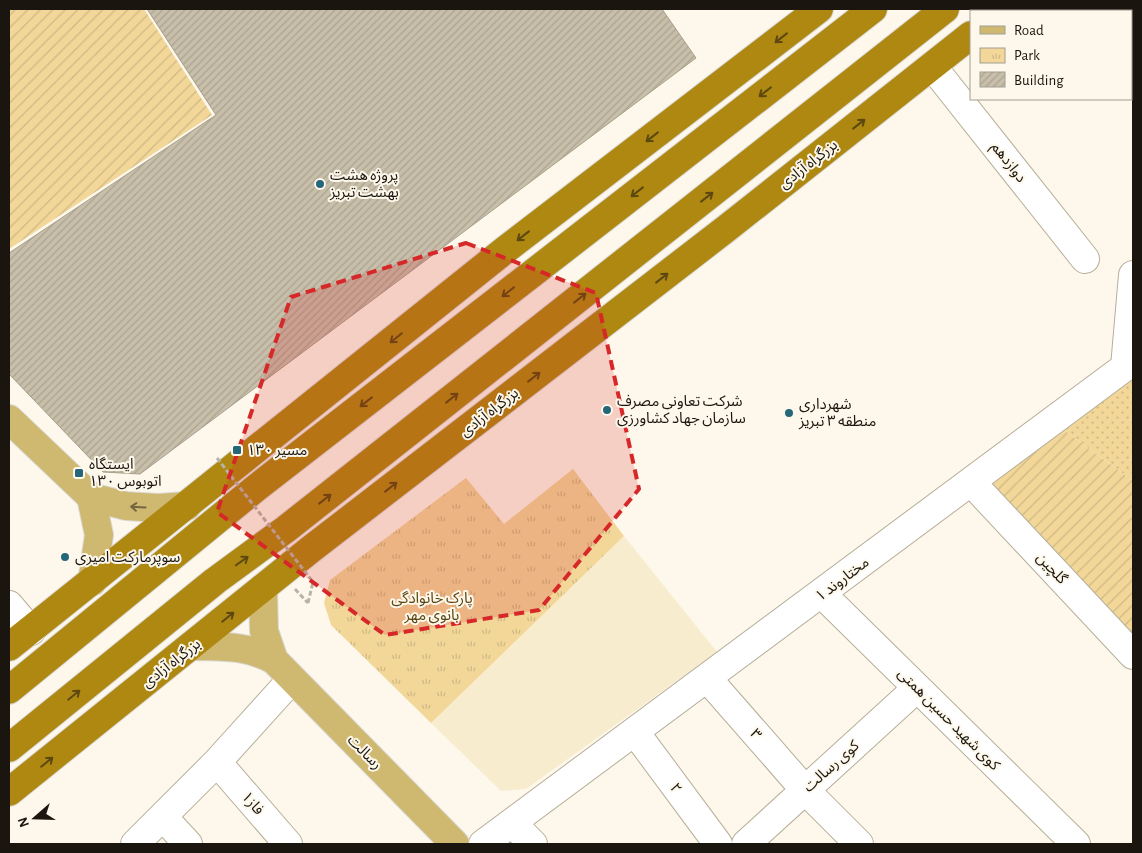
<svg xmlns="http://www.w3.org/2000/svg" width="1142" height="853" viewBox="0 0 1142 853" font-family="'Alegreya Sans','Noto Sans Arabic',sans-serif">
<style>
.built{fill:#f8eccf}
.grass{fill:url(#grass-dots)}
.park{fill:url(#park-tufts)}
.garden{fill:url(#garden-furrows)}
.building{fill:url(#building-hatch);stroke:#a79f8b}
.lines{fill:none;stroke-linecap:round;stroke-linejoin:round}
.minor-casing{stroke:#b6ae99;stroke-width:30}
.major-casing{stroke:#dadad9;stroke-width:30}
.highway-casing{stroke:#dadad9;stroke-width:30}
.path{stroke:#b8b3a8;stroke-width:3;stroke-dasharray:5 2.5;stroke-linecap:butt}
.minor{stroke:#fff;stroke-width:28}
.major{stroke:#cfb870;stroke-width:28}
.highway{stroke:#af8811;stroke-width:28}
.path-bridge{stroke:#b8b3a8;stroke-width:3;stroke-dasharray:5 2.5;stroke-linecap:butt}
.oneway{stroke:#5d4910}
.oneway2{stroke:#746740}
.marked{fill:#d62828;fill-opacity:0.2;stroke:#d62828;stroke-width:4;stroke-dasharray:10 6;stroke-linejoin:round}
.poi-dot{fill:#24667a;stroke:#fdf8eb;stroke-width:2}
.labels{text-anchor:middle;stroke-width:4;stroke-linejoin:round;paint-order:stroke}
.street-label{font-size:15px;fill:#1a160f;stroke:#fdf8eb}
.poi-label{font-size:15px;fill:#1a160f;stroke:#fdf8eb;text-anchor:start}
.park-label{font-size:15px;fill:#574411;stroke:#fdf8eb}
</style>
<defs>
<pattern id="grass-dots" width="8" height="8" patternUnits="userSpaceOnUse" patternTransform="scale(1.25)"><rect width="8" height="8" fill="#f2d799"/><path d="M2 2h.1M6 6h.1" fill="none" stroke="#cfb883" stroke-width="1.8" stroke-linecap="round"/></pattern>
<pattern id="park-tufts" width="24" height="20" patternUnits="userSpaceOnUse" patternTransform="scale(1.25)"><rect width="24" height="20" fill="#f2d799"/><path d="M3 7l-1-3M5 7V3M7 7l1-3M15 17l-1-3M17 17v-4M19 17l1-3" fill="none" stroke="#cfb883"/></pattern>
<pattern id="garden-furrows" width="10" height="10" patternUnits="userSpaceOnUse" patternTransform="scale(1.25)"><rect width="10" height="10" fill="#f2d799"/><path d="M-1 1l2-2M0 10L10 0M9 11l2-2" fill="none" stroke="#cfb883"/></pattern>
<pattern id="building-hatch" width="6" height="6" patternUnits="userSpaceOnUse" patternTransform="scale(1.25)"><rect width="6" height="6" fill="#c8bfaa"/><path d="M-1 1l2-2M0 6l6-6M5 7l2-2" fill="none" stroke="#aba391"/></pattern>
</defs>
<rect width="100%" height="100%" fill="#fdf8eb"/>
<path class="built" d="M624 536 717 652 526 789 501 791 431 723Z"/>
<path class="grass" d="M1133 379V481L1064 430Z"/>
<path class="park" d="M573 469 624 536 431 723 331 625 324 603 330 580 466 478 504 524Z"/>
<path class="garden" d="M9 9H144L212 115 9 249Z
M1064 430 1133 481V635L990 482Z"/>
<path class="building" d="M147 9H662L696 58 140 474 103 472 9 374V253L216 115Z"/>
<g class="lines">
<defs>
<path id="minor" d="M932 66 1085 259
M971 482 1133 655
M822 594 1076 844
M9 605 31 631
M707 678 805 790 859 844
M635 732 718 844
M217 762 288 844
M163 817 188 844
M512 823 533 844
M135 844 217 762 292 679
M483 844 1125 367 1133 275
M746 844 917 688"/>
<path id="major" d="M9 419 91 497 126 506 158 508 187 506
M91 497 99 535 92 582
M263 588 264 631 274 660
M193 646C224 647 246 645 274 660L455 844"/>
<path id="highway" d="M1001 11 1004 9
M9 647 505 250 819 9
M9 690 256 488 873 9
M9 748 215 581 286 529 945 9
M9 792 311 549 727 228 971 35"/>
</defs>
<use href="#minor" class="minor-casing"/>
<use href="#major" class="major-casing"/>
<use href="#highway" class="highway-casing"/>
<path class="path" d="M295 589 308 603
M308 603 313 582"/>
<use href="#minor" class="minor"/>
<use href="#major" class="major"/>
<use href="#highway" class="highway"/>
<path class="path-bridge" d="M217 458 313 582"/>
</g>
<defs><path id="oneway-shaft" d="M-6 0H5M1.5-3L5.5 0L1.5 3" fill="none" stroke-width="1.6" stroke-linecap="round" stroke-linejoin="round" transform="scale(1.25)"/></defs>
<g class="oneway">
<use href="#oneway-shaft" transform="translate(781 38) rotate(142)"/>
<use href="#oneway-shaft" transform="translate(765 92) rotate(142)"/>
<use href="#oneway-shaft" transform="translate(859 124) rotate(-38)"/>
<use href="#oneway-shaft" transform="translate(652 137) rotate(142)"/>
<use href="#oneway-shaft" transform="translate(637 192) rotate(142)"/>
<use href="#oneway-shaft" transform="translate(707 197) rotate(-38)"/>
<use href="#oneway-shaft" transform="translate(523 236) rotate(142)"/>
<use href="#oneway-shaft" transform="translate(662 278) rotate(-38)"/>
<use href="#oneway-shaft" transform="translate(508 292) rotate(142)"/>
<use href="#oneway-shaft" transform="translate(580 298) rotate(-38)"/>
<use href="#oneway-shaft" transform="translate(396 338) rotate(141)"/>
<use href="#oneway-shaft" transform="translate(534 377) rotate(-38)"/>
<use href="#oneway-shaft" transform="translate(452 398) rotate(-38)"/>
<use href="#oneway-shaft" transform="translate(366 402) rotate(142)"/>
<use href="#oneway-shaft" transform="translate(391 487) rotate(-38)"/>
<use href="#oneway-shaft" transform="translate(325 499) rotate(-38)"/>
<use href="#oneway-shaft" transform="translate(242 561) rotate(-35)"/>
<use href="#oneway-shaft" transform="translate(228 617) rotate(-39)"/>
<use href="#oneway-shaft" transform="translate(74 695) rotate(-39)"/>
<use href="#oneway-shaft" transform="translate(47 762) rotate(-39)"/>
</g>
<use class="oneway2" href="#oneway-shaft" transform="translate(138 507) rotate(-177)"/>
<path class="marked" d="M466 243 596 293 639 489 539 610 385 635 217 512 291 297Z"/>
<g class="poi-dot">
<circle cx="320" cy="184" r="5"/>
<circle cx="607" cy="410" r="5"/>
<circle cx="789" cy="413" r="5"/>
<rect x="232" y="445" width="10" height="10" rx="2.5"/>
<rect x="74" y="468" width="10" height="10" rx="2.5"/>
<circle cx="65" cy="557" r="5"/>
</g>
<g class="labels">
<g class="street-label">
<text transform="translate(1009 162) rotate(52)" y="5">دوازدهم</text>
<text transform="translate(808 164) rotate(-38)" y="5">بزرگراه آزادی</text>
<text transform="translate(489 412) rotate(-38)" y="5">بزرگراه آزادی</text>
<text transform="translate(1052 568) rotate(47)" y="5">گلچین</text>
<text transform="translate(842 579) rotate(-37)" y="5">مختاروند ۱</text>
<text transform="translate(171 663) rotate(-38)" y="5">بزرگراه آزادی</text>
<text transform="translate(949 719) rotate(45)" y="5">کوی شهید حسین همتی</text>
<text transform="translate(756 734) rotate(49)" y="5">۳</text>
<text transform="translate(365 752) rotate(45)" y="5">رسالت</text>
<text transform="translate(831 766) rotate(-42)" y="5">کوی رسالت</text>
<text transform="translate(676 788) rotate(54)" y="5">۲</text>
<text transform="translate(253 803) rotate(49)" y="5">فاز۱</text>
</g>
<g class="poi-label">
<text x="330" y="180">پروژه هشت<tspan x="330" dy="17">بهشت تبریز</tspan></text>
<text x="617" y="406">شرکت تعاونی مصرف<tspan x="617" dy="17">سازمان جهاد کشاورزی</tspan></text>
<text x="799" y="409">شهرداری<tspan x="799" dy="17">منطقه ۳ تبریز</tspan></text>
<text x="247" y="455">مسیر ۱۳۰</text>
<text x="89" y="469">ایستگاه<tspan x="89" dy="17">اتوبوس ۱۳۰</tspan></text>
<text x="75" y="562">سوپرمارکت امیری</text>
</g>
<g class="park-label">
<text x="432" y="603">پارک خانوادگی<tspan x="432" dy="17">بانوی مهر</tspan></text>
</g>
</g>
<rect width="1142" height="853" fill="none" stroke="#1a160f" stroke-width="20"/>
<rect x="970" y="10" width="162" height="90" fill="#fdf8eb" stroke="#a29e93"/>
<rect x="980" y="26" width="25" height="8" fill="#cfb870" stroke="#a29e93"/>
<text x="1014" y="35" font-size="15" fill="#1a160f">Road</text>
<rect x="980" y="48" width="25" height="15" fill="url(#park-tufts)" stroke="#a29e93"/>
<text x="1014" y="60" font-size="15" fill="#1a160f">Park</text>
<rect x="980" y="72" width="25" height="15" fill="url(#building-hatch)" stroke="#a29e93"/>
<text x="1014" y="85" font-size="15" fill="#1a160f">Building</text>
<g transform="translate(35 818) rotate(250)" stroke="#fdf8eb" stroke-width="4" paint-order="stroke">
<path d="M0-4L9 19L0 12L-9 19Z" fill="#1a160f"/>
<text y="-8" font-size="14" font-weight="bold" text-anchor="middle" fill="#1a160f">N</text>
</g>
</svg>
